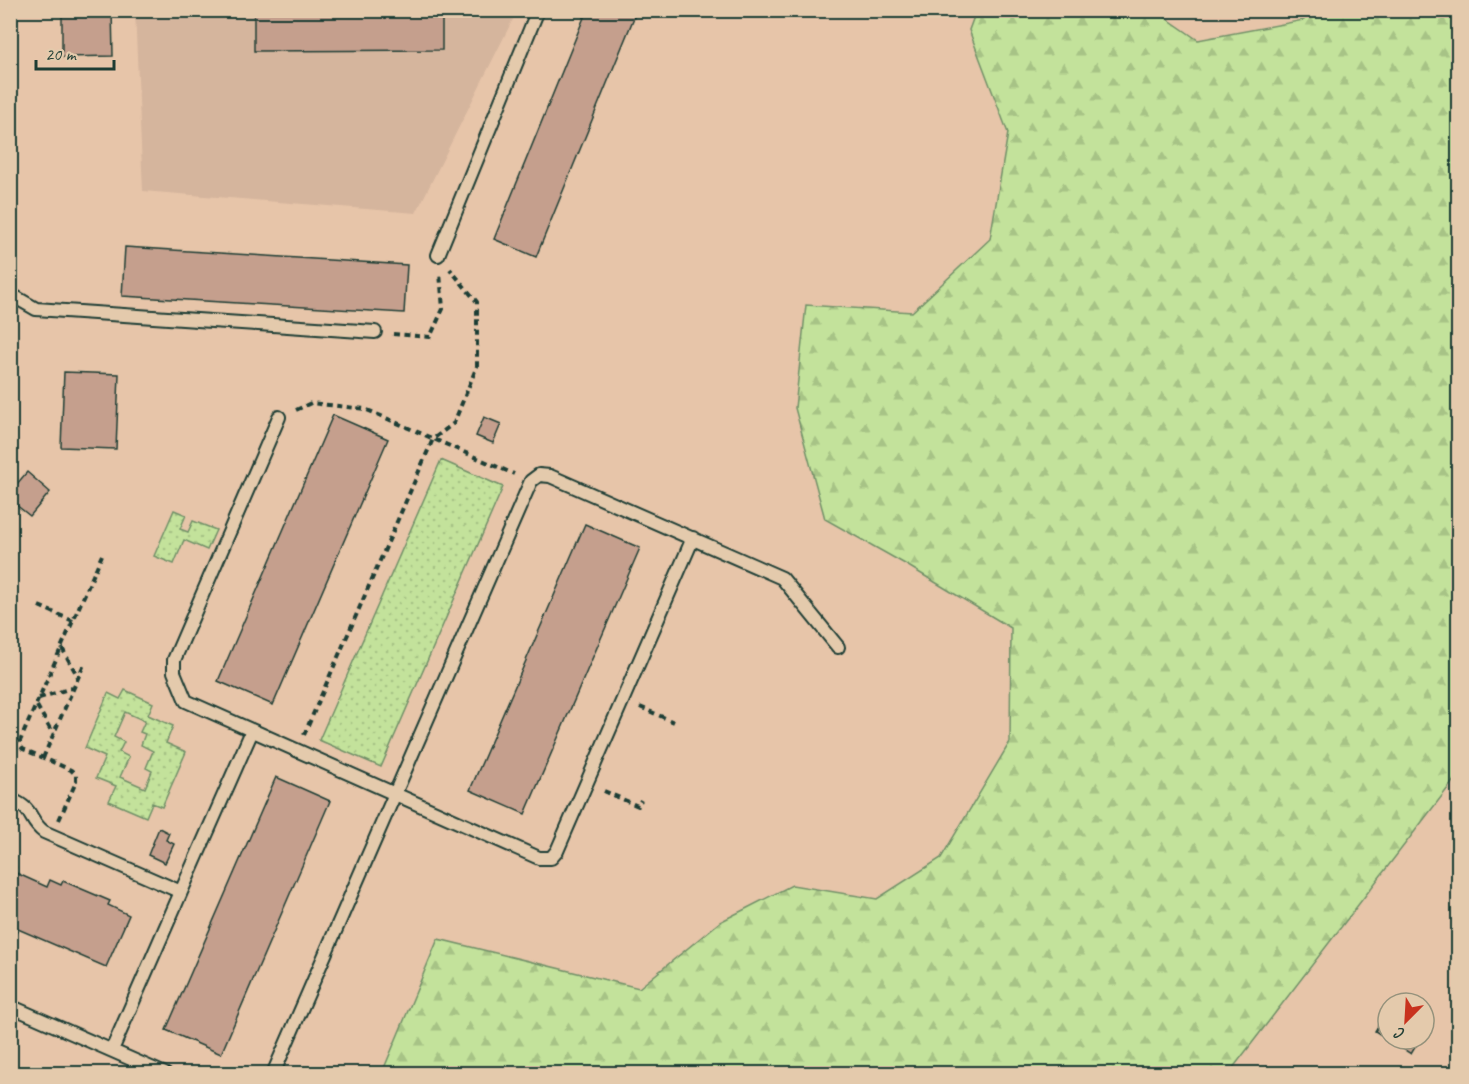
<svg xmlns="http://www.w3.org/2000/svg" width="1469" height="1084" viewBox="0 0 1469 1084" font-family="Caveat,sans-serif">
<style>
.built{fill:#d5b59d}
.green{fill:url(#green-dots);stroke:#719068;stroke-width:1.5;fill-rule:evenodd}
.forest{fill:url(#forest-firs);stroke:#719068;stroke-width:1.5}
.building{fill:#c59f8d;stroke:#1f3d34;stroke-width:1.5}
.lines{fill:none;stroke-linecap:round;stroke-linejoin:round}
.service-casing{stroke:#1f3d34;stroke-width:16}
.path{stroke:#1f3d34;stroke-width:4;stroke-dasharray:6 4.5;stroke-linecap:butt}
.service{stroke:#e4caac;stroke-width:12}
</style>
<defs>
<pattern id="green-dots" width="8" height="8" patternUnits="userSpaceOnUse" patternTransform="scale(1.5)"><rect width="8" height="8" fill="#c3e29b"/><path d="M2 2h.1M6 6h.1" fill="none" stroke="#a7c386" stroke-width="1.8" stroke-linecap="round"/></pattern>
<pattern id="forest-firs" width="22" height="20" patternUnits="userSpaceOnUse" patternTransform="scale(1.5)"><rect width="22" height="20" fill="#c3e29b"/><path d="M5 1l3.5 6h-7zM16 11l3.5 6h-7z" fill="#a7c386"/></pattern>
</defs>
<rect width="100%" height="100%" fill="#e7c5a9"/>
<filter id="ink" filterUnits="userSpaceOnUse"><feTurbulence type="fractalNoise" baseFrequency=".0167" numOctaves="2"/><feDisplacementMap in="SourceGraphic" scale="12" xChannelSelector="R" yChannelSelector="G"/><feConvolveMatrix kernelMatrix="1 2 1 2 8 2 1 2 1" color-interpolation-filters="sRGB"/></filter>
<g filter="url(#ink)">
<path class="built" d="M135 11H517L416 213 143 191Z"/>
<path class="green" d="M441 460 503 487 381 767 319 740Z
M174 510 186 515 180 529 188 532 193 521 216 530 207 550 184 540 174 564 154 556Z
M125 690 153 703 148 715 173 726 166 743 186 752 162 807 152 803 146 817 109 801 116 786 96 778 105 757 85 748 108 693 120 699ZM125 712 145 721 140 732 145 734 141 745 153 751 146 768 152 771 145 788 120 777 129 757 119 752 124 742 114 737Z"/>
<path class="forest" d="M976 11H1156L1198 40 1304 20V11H1458V775L1229 1073H382L438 939 639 988 720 922 792 885 877 899 941 858 1010 742 1011 628 905 564 825 519 795 408 806 305 912 312 990 239 1008 133 969 30Z"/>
<path class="building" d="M62 10H112L113 56 62 57Z
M254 10H442V50L254 51Z
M587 10H637L536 257 494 239Z
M125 247 407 265 404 313 122 296Z
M64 372 119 374 116 449 61 447Z
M333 415 388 439 273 705 218 681Z
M484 417 501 424 493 443 476 436Z
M27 472 50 492 30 516 10 500V492Z
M585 524 640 548 525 814 470 790Z
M276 777 330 801 221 1054 166 1030Z
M159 828 169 833 166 840 174 844 165 863 148 855Z
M10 864 16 867 14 872 47 887 50 880 61 885 63 881 110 901 108 905 129 915 106 967 18 929 14 938 10 936Z
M1388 1010V1039H1420L1411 1054 1375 1031Z"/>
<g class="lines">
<defs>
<path id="service" d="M438 255 538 10
M10 294 36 309 375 332
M279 417 174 660V672L186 701 539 858H551L557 851 693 538
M10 799C36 810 27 819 44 832L181 892 112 1050
M181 892 252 731
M10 1006 165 1074
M273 1074 531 481 539 475 550 476 782 578 838 647"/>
</defs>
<use href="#service" class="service-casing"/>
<path class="path" d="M393 334 430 337 443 309 440 273
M296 410 311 403 365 409 514 474
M39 606 73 621
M62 648 78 677
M39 698 72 688
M37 706 53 734
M640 707 674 722
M304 735 433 439 454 423 477 366V302L450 269
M43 758 85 662
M604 791 638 806 641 800
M59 820 76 782V775L71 770 23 749 20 746V741L102 555"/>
<use href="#service" class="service"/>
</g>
</g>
<rect width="1469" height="1084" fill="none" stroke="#e4caac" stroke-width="36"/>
<rect x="18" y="18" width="1433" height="1048" fill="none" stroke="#1f3d34" stroke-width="2" filter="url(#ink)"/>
<g transform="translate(1406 1021) rotate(204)"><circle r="28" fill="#e4caac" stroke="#95927c" stroke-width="1.5"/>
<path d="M0-4.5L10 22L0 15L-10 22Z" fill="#c8321e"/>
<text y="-9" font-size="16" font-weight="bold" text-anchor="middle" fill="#1f3d34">С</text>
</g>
<path d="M36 60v9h78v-9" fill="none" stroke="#1f3d34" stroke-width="3"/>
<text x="45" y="60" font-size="18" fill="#1f3d34" stroke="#e4caac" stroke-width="4.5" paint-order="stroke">20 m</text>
</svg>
